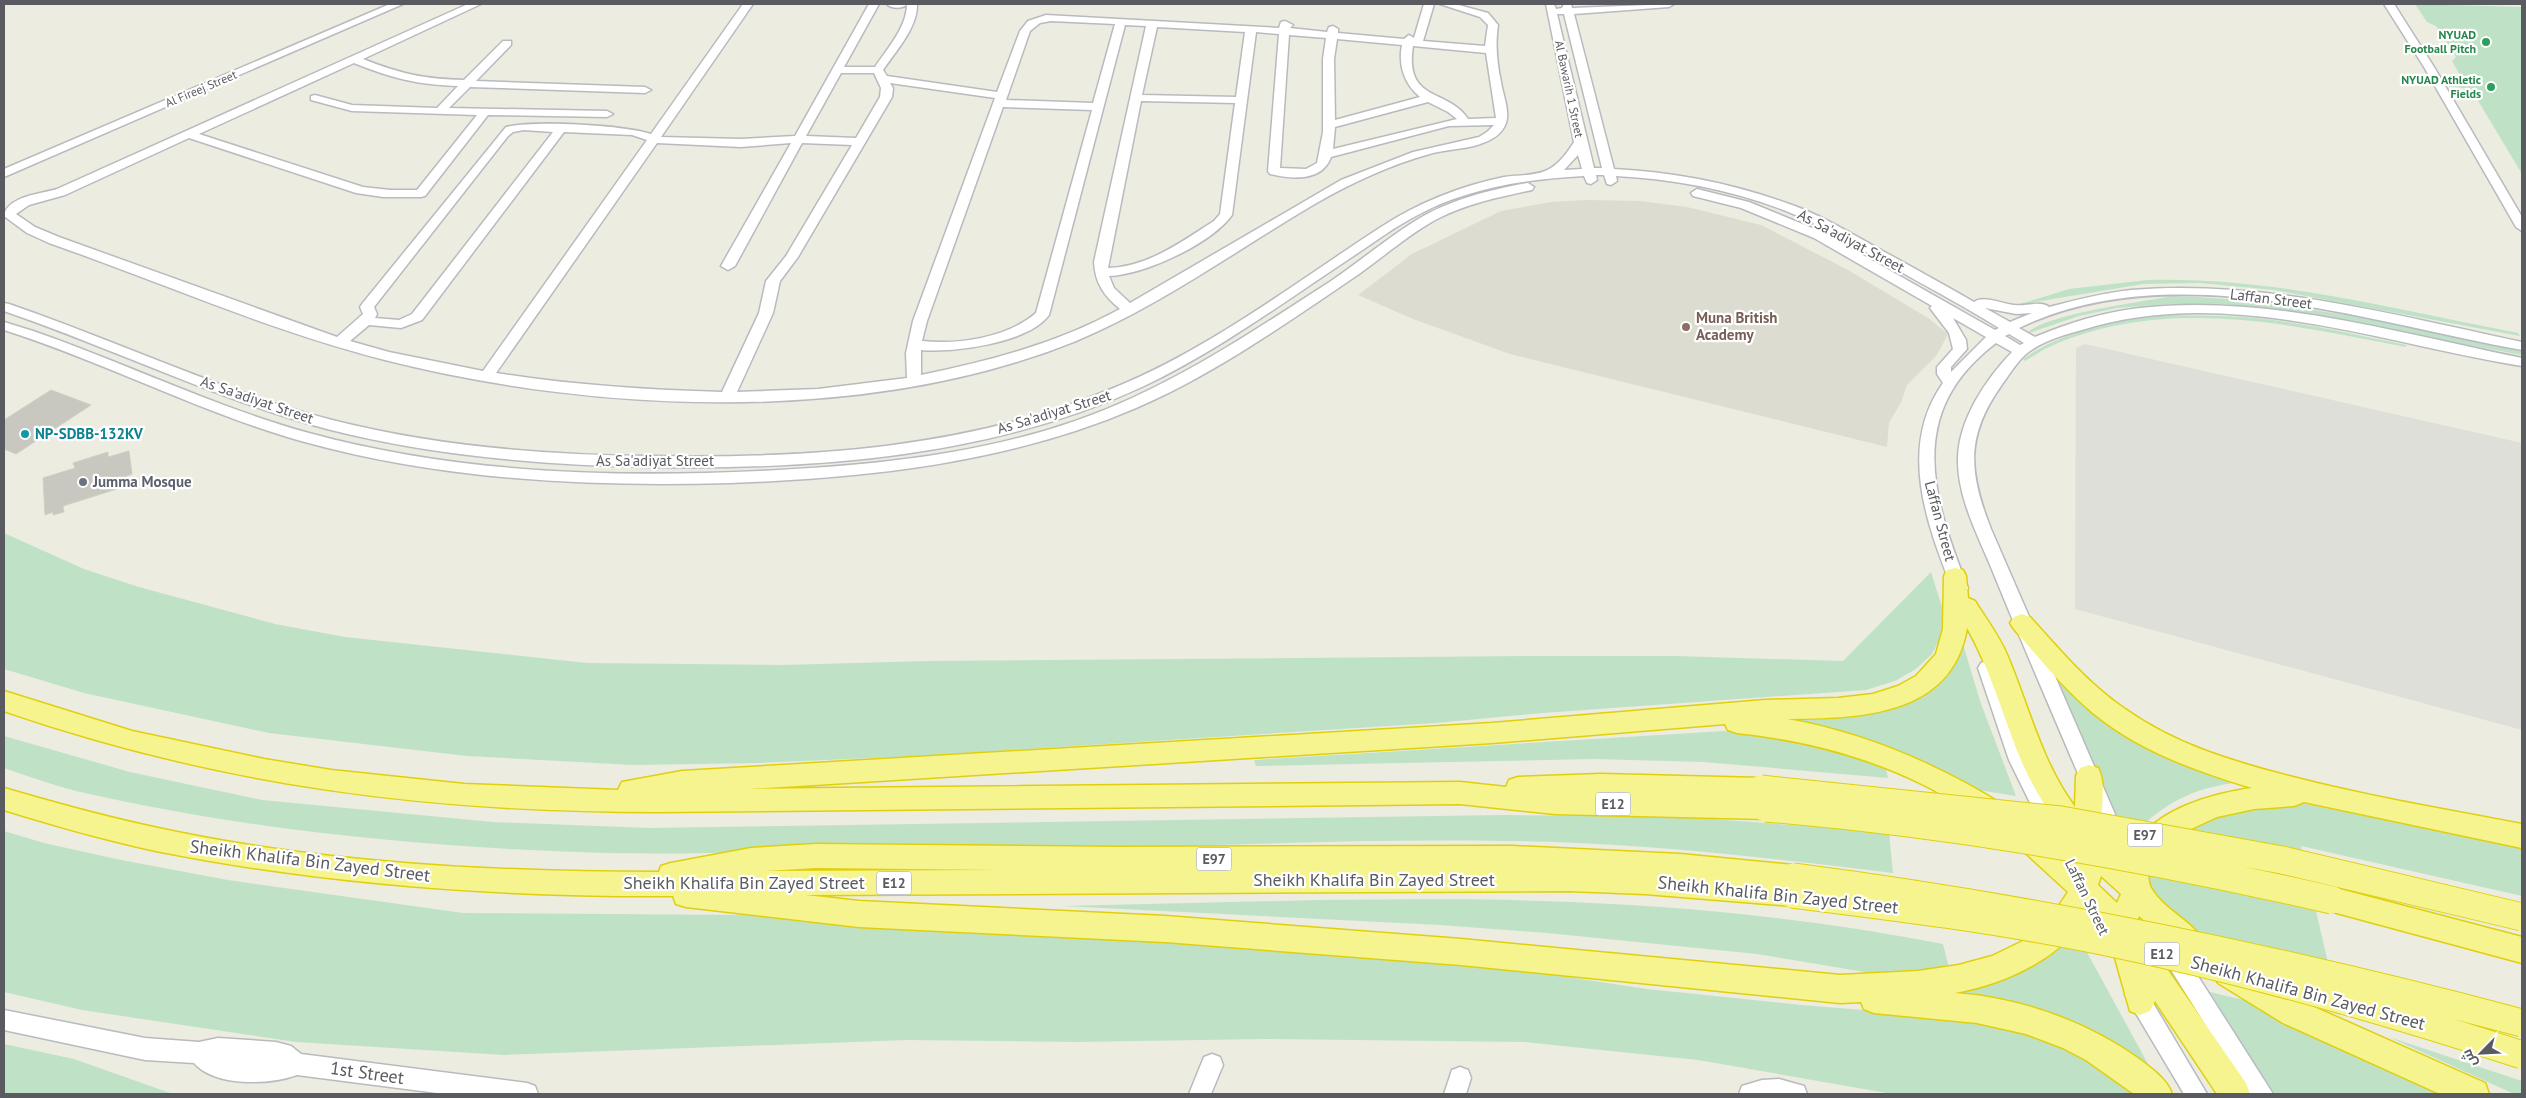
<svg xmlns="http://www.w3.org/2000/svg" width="2526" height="1098" viewBox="0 0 2526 1098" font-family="'PT Sans',Cairo,sans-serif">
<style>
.industrial{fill:#dfdfd9}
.education{fill:#dcdcd0}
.green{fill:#bfe2c7}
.building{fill:#c9c8c0;stroke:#d0cfc0}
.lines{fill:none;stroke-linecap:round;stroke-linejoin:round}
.minor-casing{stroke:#b9babf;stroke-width:3}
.highway-casing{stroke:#e0cf0e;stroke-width:3}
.minor{fill:#fff;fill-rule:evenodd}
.highway{fill:#f6f48e;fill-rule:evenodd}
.highway-bridge-casing{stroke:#e0cf0e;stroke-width:29;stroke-linecap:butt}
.highway-bridge{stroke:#f6f48e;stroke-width:27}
.leisure-dot{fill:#2e9e5b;stroke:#fff;stroke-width:2}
.education-dot{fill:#8d6e63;stroke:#fff;stroke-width:2}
.culture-dot{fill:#0f9aa8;stroke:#fff;stroke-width:2}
.worship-dot{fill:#6b7280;stroke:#fff;stroke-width:2}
.labels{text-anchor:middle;stroke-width:4.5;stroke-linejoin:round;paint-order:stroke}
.far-leisure-label{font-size:12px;font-weight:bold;fill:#27864d;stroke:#fff;text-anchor:end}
.far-street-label{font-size:12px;fill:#5a5b61;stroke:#fff}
.shield{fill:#fff;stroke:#8c8c90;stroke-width:1}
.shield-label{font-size:14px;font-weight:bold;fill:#5a5b61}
.street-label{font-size:15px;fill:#5a5b61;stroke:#fff}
.education-label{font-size:15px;font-weight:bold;fill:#785e54;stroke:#fff;text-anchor:start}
.culture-label{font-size:15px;font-weight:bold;fill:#0d838f;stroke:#fff;text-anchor:start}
.worship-label{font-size:15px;font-weight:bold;fill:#5b616d;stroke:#fff;text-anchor:start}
.near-street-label{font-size:18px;fill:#5a5b61;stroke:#fff}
</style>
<rect width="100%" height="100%" fill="#ecece1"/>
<path class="industrial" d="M2085 344 2522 443V730L2075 609 2076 348Z"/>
<path class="education" d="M1587 200 1640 201 1687 207 1761 225 1848 270 1928 318 1948 334 1937 355 1907 385 1901 402 1889 423 1887 447 1510 354 1413 319 1358 295 1412 254 1501 211 1551 202Z"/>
<path class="green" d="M2415 4 2522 7V174L2471 89 2448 86 2441 75 2461 77 2452 61 2456 57 2436 26 2427 22Z
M2147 280C2272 276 2396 310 2518 333L2520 336 2274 290 2200 283 2143 284 2017 305 2069 289Z
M2172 296C2291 299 2406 327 2522 350V355L2295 313 2226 304H2168L2117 308 2079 316 2026 334C2044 314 2143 302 2172 296Z
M2171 315C2199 316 2227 315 2255 318 2306 323 2356 335 2406 345V347C2289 324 2166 296 2051 346 2042 350 2034 356 2025 361L2023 359C2066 329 2119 319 2171 315Z
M4 533 84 569 139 587 275 624 345 637 587 663 782 665 928 661 1536 656H1675L1843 661 1931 572 1943 610 1942 634 1932 654 1916 669 1895 681 1866 690 1543 713 1436 723 919 756 759 763 633 765 467 756 269 733 84 693 4 669Z
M1962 641 1980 701 2016 796 1978 790 1955 778 1782 718 1893 705Z
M2051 675C2086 710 2125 742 2173 758 2200 767 2227 774 2254 781 2195 785 2164 801 2124 844Z
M1724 731C1785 735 1829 748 1886 769L1888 778 1704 762 1594 759 1256 766 1254 760Z
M4 736 130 772 262 800 493 822 649 828 1503 815 1684 817 1889 832 1893 873C1763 857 1634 842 1503 841 1382 839 1262 844 1141 847 1061 848 982 847 902 849 804 850 705 855 606 853 429 848 250 831 76 791 52 785 28 776 4 768Z
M2291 801 2522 848V896L2301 846 2340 1015 2303 1001 2241 968 2158 903 2145 873 2204 813Z
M4 831 44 843 121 860 228 880 463 913 741 915 1257 944 1534 972 1647 989 1801 1005 2002 1021 2074 1049 2128 1084 2138 1094H1892L1698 1060 1524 1042 1264 1039 1076 1042 907 1040 504 1055 296 1042 82 1010 4 992Z
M1318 900C1393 900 1467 898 1541 901 1676 905 1811 918 1943 944L1949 968 1903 974 1870 973 1757 954 1547 933 1440 925 1063 906Z
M2077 934 2154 1075 2166 1094H2163L2144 1076 1929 993Z
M2210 992 2269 1006 2456 1094H2273Z
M2389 1037 2522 1081V1094H2514Z
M4 1044 74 1059 173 1094H4Z"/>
<path class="building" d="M51 390 91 405 16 454 4 449V420Z
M129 451 132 474 122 478 123 487 63 506 64 512 53 515V512L45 515 43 478 75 468 73 463 108 452V457Z"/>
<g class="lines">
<defs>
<path id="minor" d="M390 4H403L4 177V169Z
M468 4H481L363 59C401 74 424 79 464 80L503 41H511V45L476 81 645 87 651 90 645 93 470 87 449 108 607 111 613 114 607 117 488 115 425 196 421 197H383L356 193 189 138 65 195 29 205 16 214 35 227 59 237 337 337 363 314 360 307 362 304 506 127C534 120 623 125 651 134L743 4H753L661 137 741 139 795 136 869 4H879L844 67H875C887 49 907 27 907 4 903 9 891 9 887 4H917C918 27 896 51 883 70L887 76 997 92 1020 31 1028 21 1046 15 1279 28 1281 22 1285 21 1293 25 1290 28 1327 32 1329 27 1333 26 1338 29V33L1404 39 1409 35 1414 38 1424 4H1434L1423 41 1485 46 1488 25 1480 17 1440 4H1455L1488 13 1498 25C1495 45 1497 63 1501 82 1503 95 1510 111 1506 123 1501 137 1487 142 1474 146 1460 149 1447 150 1433 153 1385 166 1340 188 1298 214 1229 256 1151 310 1076 341 869 425 598 414 385 360 270 331 161 282 49 243L27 233 4 216C7 196 41 194 57 189ZM1051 21 1115 24 1093 103 1006 100 1030 31 1040 23ZM1125 25 1146 26 1094 262C1095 283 1104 296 1120 309 1058 343 990 361 921 375V350C953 353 1029 343 1049 315ZM1157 27 1245 32 1236 97 1142 95ZM1256 32 1279 34 1268 171 1270 174C1291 179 1322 182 1331 157L1449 126 1494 125 1487 132 1479 137 1413 152 1341 180 1130 303 1114 288 1109 276C1144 275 1211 244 1232 215ZM1289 35 1326 38 1323 59V132L1317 163 1306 169 1280 168ZM1337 39 1402 45C1398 65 1404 84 1420 97L1335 120 1334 59ZM1413 46 1486 53 1496 118 1468 119C1448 88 1404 103 1413 46ZM354 63C391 78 418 85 458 86L437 108 352 105 315 95 311 96V100L352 111 477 115 417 190H390L363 187 199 134ZM841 73H874L881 88 880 97 856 138 806 136ZM890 83 995 98 913 321 906 353 907 378 818 389 737 392 773 313 780 281 798 257 892 97 893 88ZM1141 101 1235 103 1220 214 1214 221C1181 242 1148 267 1108 268ZM1428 102 1448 112 1457 119 1333 149 1335 127ZM1003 107 1092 110 1036 313C1007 338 958 345 922 341L927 321ZM524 130 553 132 412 314 399 320 375 318 377 314 374 307 508 136 513 132ZM564 132 632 135 647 140 483 371 389 352 350 341 369 325 401 328 422 320ZM657 143 741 147 791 143 721 266 728 270 735 266 802 143 852 145 786 256 766 281 759 313 722 392C646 390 571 385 496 373Z
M1546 4H1554L1556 9 1562 8 1564 4H1571L1572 8 1674 4 1669 7 1574 14 1614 169C1675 172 1735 184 1792 205 1823 216 1852 234 1881 250 1912 267 1943 284 1974 302 1984 295 2002 304 2014 305 2025 307 2041 300 2049 307 2076 300 2103 293 2131 290 2262 279 2395 315 2522 342V350C2365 322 2173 254 2019 328L2035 337C2068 323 2104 312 2140 308 2268 294 2398 333 2522 358V366C2379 343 2226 284 2082 330 2063 335 2042 341 2026 354 2016 363 2009 375 2001 386 1965 437 1969 473 1991 529L2124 835 2121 841 2114 843 2107 841 2104 835C2068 749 2030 663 1995 577 1980 539 1957 499 1958 458 1959 419 1986 379 2012 352L1996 343C1905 412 1932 497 1968 588L1966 592 1960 594 1954 592 1952 588C1926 523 1898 446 1943 383L1937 374V367L1953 349 1949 333 1930 308 1932 306 1814 238 1741 208 1693 196 1691 193 1697 189 1749 202 1822 232 1995 330 1999 328C1962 305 1924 285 1887 264 1854 245 1821 225 1786 211 1732 190 1674 179 1616 176L1617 181 1611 185 1607 184 1604 175H1596L1597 180 1591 184 1587 183 1584 176C1526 179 1465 188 1414 217 1395 227 1376 241 1358 253 1288 299 1220 350 1144 386 993 457 816 470 651 467 542 465 433 456 327 429 216 399 112 348 4 311V303L9 304C117 341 221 391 332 420 435 446 541 455 647 456 805 459 969 449 1116 387 1211 348 1295 283 1381 227 1418 203 1460 186 1504 177 1517 175 1533 176 1545 171 1558 166 1567 153 1574 142ZM1557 14H1564L1602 168H1594ZM1578 155 1582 169 1564 170ZM1985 308 2016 314 2032 313 2010 322ZM1953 318 1986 337 1951 372V367L1967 349 1966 340ZM2009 334 2024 343 2020 345 2005 336Z
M2384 4H2394L2434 67 2522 217V231L2516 227 2424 67Z
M1528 183 1534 187 1532 190C1500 197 1469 203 1439 218 1410 233 1386 255 1359 274 1288 322 1215 374 1136 408 1008 463 868 478 730 483 586 487 441 480 301 441 199 412 105 362 4 330V322L33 331C126 363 214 407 309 433 455 473 609 478 760 471 886 465 1016 452 1132 398 1202 366 1266 323 1331 281 1359 262 1386 239 1415 221 1449 200 1489 190 1528 183Z
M1987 661 1993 663 1996 668 2027 760 2060 823 2057 829 2050 831 2043 829 2009 760 1978 668 1981 663Z
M2173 945 2180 948 2273 1094H2249L2166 962 2163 955 2166 948Z
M2136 985 2144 988 2207 1094H2184L2125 995 2128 988Z
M4 1010 145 1038 199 1042 218 1038 276 1042 291 1046 301 1054 527 1083 535 1086 538 1094H445L297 1075C269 1085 215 1087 194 1063L145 1060 4 1030Z
M1212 1054 1220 1057 1223 1065 1211 1094H1189L1204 1057Z
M1460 1067 1468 1070 1471 1078 1466 1094H1444L1452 1070Z
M1779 1079 1804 1086 1807 1094H1739L1742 1086 1762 1080Z"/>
<path id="highway" d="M1955 568 1963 570 1966 576 1968 598 1975 601C1986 619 2000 637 2008 657 2029 707 2042 763 2075 807L2076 776 2080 768 2089 765 2098 768C2110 792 2094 822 2107 847 2111 854 2124 862 2130 868L2136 866 2146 869C2149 875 2148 883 2151 888 2165 912 2195 921 2206 946L2202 955 2192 959 2182 955 2139 916 2136 924 2246 1083 2250 1094H2217L2155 1001 2150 1011 2140 1015 2130 1011 2108 933 2087 911C2082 919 2077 930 2070 937 2042 967 1995 986 1955 993 2020 998 2086 1021 2139 1059 2152 1069 2167 1079 2172 1094H2134L2086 1060 2063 1048 2026 1034 1977 1023 1874 1013 1864 1009 1861 1002 1840 1003 1461 965 1165 942 859 927 686 907 676 904 673 896C502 897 329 885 161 852 108 841 56 826 4 810V788C55 803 106 817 158 828 319 863 494 872 659 872L661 866 671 863 751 848 816 844 1117 847 1512 846 1680 854 1793 865 1803 868 1807 877 1802 886 1806 894 1802 903 1792 906 1645 894 1569 891 805 895 859 901 1165 916 1461 939 1840 975 1918 971 1959 965 1992 956 2021 942 2050 919 2068 892 2018 846 2014 838 2018 830C2040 822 2062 849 2077 864L2079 855C2059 827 2039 799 2024 767 2004 721 1992 672 1967 628 1952 717 1859 718 1787 719 1866 733 1937 764 2005 806L2009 814 2005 822 1996 825C1971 817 1950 798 1926 786 1866 756 1804 740 1737 733L1728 730 1725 724 1492 743 749 789 1460 782 1506 787 1509 780 1518 777 1601 774 1761 778 1770 781 1774 789 1768 798 1775 800 1779 808 1775 816 1766 819 1555 814 1460 804 658 812C428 812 222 786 4 711V691L132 731 264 759 331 770 464 784 618 790 622 782 682 771 1492 723 1765 700 1838 698 1873 694 1898 686 1916 676 1936 654 1943 629 1944 576 1947 570ZM816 868 1001 870 766 871ZM2101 876 2121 894 2117 903 2098 885Z
M2022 614 2030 617C2059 649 2088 684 2125 709 2174 744 2231 761 2289 776 2365 796 2444 809 2522 824V848L2304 802 2294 806 2254 809 2217 817 2191 829 2160 854 2150 858 2140 854 2136 846C2154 809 2215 793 2252 788 2196 771 2139 751 2093 713 2063 688 2039 658 2014 629L2010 623 2014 617Z
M2332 887 2522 937V963L2322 909 2318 900 2322 891Z
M2228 959 2305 1003 2485 1083 2489 1094H2440L2283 1023 2218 983 2213 973 2218 963Z"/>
</defs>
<use href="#minor" class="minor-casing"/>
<use href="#highway" class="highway-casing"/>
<use href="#minor" class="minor"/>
<use href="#highway" class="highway"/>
<defs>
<path id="highway-bridge" d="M1761 789 2061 820 2282 860 2522 917
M1766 808C1957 824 2145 857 2332 900
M1793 877C2040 909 2282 959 2522 1023
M1792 894C1896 907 2000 920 2102 941 2245 970 2384 1010 2522 1055"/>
</defs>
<use href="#highway-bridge" class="highway-bridge-casing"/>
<use href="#highway-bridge" class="highway-bridge"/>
</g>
<g class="leisure-dot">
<circle cx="2486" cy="42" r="5"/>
<circle cx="2491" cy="87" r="5"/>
</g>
<circle class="education-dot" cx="1686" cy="327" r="5"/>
<circle class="culture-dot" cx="25" cy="434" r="5"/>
<circle class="worship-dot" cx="83" cy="482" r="5"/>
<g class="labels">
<g class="far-leisure-label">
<text x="2476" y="39">NYUAD<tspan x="2476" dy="14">Football Pitch</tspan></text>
<text x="2481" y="84">NYUAD Athletic<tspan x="2481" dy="14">Fields</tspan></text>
</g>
<g class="far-street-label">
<text transform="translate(201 89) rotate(-23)" y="4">Al Fireej Street</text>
<text transform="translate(1569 89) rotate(78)" y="4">Al Bawarih 1 Street</text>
</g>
<g class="shield">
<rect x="1595.5" y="792.5" width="35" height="23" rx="4"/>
<rect x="2127.5" y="823.5" width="35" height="23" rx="4"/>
<rect x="1196.5" y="847.5" width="35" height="23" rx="4"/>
<rect x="876.5" y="871.5" width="35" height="23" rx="4"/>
<rect x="2144.5" y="942.5" width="35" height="23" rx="4"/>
</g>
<g class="shield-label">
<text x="1613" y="809">E12</text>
<text x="2145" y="840">E97</text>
<text x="1214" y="864">E97</text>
<text x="894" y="888">E12</text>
<text x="2162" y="959">E12</text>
</g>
<g class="street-label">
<text transform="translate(1851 241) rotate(28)" y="5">As Sa'adiyat Street</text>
<text transform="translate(2271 299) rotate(7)" y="5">Laffan Street</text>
<text transform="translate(257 400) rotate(19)" y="5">As Sa'adiyat Street</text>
<text transform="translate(1054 412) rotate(-17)" y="5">As Sa'adiyat Street</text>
<text x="655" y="466">As Sa'adiyat Street</text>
<text transform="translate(1940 521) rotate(75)" y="5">Laffan Street</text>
<text transform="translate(2087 897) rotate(64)" y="5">Laffan Street</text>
</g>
<g class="education-label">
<text x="1696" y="323">Muna British<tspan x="1696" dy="17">Academy</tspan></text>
</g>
<g class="culture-label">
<text x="35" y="439">NP-SDBB-132KV</text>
</g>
<g class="worship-label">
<text x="93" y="487">Jumma Mosque</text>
</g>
<g class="near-street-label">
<text transform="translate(310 861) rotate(7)" y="6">Sheikh Khalifa Bin Zayed Street</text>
<text x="1374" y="886">Sheikh Khalifa Bin Zayed Street</text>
<text x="744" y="889">Sheikh Khalifa Bin Zayed Street</text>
<text transform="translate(1778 895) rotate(6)" y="6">Sheikh Khalifa Bin Zayed Street</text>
<text transform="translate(2308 993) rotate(15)" y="6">Sheikh Khalifa Bin Zayed Street</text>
<text transform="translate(367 1073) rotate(8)" y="6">1st Street</text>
</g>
</g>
<rect width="2526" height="1098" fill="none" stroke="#5a5b61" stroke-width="10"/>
<g transform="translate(2481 1053) rotate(246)" stroke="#ffffff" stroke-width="4" paint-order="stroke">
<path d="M0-4L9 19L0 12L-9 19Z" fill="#5a5b61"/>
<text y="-8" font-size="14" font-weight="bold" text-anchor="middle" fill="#5a5b61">ش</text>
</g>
</svg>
